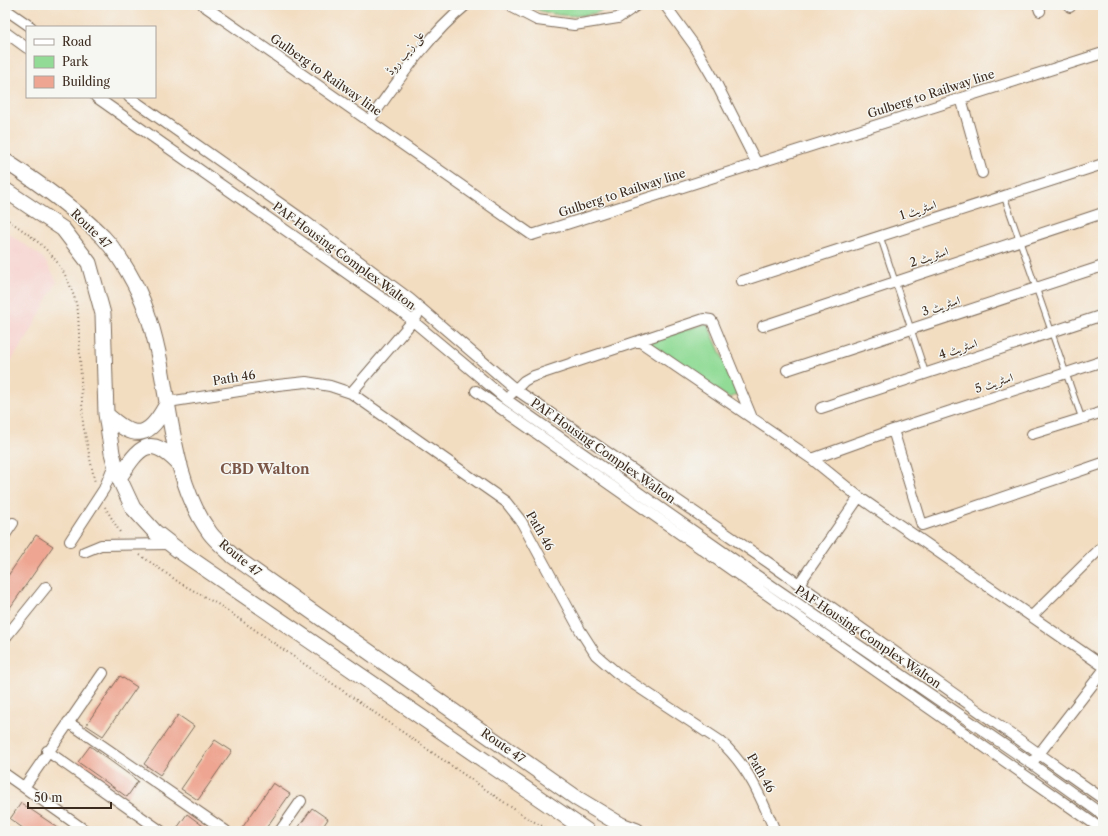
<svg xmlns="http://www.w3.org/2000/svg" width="1108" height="836" viewBox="0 0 1108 836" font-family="'Libre Caslon Text',Amiri,serif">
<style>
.built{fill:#f7d0cc}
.green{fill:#92db97;stroke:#66825a}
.building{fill:#eea591}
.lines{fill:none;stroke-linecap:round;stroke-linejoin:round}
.lane-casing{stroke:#7b6957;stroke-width:7}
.street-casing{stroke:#7b6957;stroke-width:12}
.secondary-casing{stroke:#7b6957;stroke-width:17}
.path{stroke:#7b6957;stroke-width:2;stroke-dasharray:1 3;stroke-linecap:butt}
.lane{stroke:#fff;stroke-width:5}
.street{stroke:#fff;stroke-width:10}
.secondary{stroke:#fff;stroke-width:15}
.labels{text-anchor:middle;stroke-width:3;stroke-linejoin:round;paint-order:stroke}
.street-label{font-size:12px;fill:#3b2a1e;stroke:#f6f6f2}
.quarter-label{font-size:14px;font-weight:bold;fill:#7a5546;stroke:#f6f6f2}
</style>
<rect width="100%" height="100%" fill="#f6f6f2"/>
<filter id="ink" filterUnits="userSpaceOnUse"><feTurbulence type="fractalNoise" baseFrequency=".025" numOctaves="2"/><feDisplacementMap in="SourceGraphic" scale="8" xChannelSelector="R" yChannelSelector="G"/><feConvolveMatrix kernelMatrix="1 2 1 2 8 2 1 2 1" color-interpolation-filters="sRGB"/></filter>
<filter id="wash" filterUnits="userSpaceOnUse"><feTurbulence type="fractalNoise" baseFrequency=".012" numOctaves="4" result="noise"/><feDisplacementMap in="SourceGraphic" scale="16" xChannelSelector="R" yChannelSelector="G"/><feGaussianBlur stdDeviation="0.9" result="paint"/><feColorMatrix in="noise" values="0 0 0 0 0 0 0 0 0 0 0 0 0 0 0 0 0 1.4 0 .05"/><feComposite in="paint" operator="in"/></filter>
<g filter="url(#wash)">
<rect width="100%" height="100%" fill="#f3ddc1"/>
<path class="built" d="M5 231 41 256 46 262 57 281 31 331 5 370Z"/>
<path class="green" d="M527 5H614C607 8 599 13 591 14 572 18 544 15 527 5Z
M707 323 739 394 729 398 648 342Z"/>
<g id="blocks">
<path class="building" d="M36 535 53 546 5 615V580Z
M120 676 137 687 103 736 86 725Z
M178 715 194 726 160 775 144 764Z
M215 740 232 751 198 800 181 789Z
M90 746 138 781 127 797 78 762Z
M273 783 290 794 264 831H240Z
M21 803 63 831H27L10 819Z
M312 808 328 819 320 831H296Z
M187 814 210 831H175Z"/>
</g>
</g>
<g filter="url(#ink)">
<use href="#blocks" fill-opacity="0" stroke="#7b6957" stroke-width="1"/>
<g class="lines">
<defs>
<path id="lane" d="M1004 196 1082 419
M880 236 926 374"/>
<path id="street" d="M203 5 532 235 1103 53
M508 5 537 20 574 25 618 18 637 5
M665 5 694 45 716 83 757 164
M1038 5 1040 11
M1070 5V7
M5 9 31 27
M5 32 27 48
M96 97 402 312 507 400 756 575 1032 764 1103 815
M129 97 305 221 410 299 515 389 769 563 1103 799
M961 98 982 173
M369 121C398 81 427 37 466 5
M742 281 1103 164
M763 326 1103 213
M639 341 812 459 859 497 1103 666
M787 370 1103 266
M476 391 1103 830
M351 393 417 316
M511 394 524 381 531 377 704 319 711 320 713 323 752 418
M168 402 278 385 306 382 330 386 351 393 506 502 521 521 580 630 596 655 617 673 720 741C748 766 761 797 775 831
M821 408 1103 315
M893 430 1103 361
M1032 434 1103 412
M812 459 893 430 922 525
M922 525 1103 463
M5 535 13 523
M70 541 104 489 115 462
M84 552 101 545 170 544
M799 584 859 497
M1032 616 1103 546
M5 638 46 587
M68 722 226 831
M47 751 161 831
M1035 759 1103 671
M5 774 86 831
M25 786 103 673
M280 831 301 801"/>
<path id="secondary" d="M5 161C39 183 74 208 103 237 120 255 138 287 146 310 172 380 165 471 210 533 216 541 226 549 233 556L578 799 621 825 637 831
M5 190 63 229 89 263 103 314 106 414 112 453 119 478 133 508 155 532 178 550 587 831
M106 414C137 442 149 438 168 402
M119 478C140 446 149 433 180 465"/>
</defs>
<use href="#lane" class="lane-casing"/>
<use href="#street" class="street-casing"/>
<use href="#secondary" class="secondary-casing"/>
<path class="path" d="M5 218C45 245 66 261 78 311L83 424 95 483
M105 507 121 534
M140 555 180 583 219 605 524 816 551 831"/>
<use href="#lane" class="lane"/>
<use href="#street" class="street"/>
<use href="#secondary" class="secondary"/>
</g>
</g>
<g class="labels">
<g class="street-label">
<text transform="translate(405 53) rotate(-51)" y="4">علی زیب روڈ</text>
<text transform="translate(326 75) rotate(35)" y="4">Gulberg to Railway line</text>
<text transform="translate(931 94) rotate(-18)" y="4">Gulberg to Railway line</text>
<text transform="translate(622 193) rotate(-18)" y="4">Gulberg to Railway line</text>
<text transform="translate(918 210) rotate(-18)" y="4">اسٹریٹ 1</text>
<text transform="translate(91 229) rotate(44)" y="4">Route 47</text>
<text transform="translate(344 256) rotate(36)" y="4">PAF Housing Complex Walton</text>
<text transform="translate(929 257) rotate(-18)" y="4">اسٹریٹ 2</text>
<text transform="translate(941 306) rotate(-18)" y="4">اسٹریٹ 3</text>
<text transform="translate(958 349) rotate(-18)" y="4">اسٹریٹ 4</text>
<text transform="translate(234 378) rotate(-9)" y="4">Path 46</text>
<text transform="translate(994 383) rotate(-18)" y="4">اسٹریٹ 5</text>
<text transform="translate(603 451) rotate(35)" y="4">PAF Housing Complex Walton</text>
<text transform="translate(540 531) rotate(60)" y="4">Path 46</text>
<text transform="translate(240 558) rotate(39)" y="4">Route 47</text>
<text transform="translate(868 637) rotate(34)" y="4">PAF Housing Complex Walton</text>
<text transform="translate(503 746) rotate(35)" y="4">Route 47</text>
<text transform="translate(761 773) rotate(60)" y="4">Path 46</text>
</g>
<g class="quarter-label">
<text x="265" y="474">CBD Walton</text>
</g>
</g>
<rect width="1108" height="836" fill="none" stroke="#f6f6f2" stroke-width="20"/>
<rect x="26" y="26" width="130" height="72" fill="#f6f6f2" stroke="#aba49d"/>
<rect x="34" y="39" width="20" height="6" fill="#ffffff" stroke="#aba49d"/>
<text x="62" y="46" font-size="12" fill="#3b2a1e">Road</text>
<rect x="34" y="56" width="20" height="12" fill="#92db97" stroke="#aba49d"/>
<text x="62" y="66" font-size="12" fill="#3b2a1e">Park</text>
<rect x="34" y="76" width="20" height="12" fill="#eea591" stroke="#aba49d"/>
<text x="62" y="86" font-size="12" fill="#3b2a1e">Building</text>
<path d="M28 802v6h83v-6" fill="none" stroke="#3b2a1e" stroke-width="2"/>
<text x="34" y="802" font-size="12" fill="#3b2a1e" stroke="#f6f6f2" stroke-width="3" paint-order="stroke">50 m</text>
</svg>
